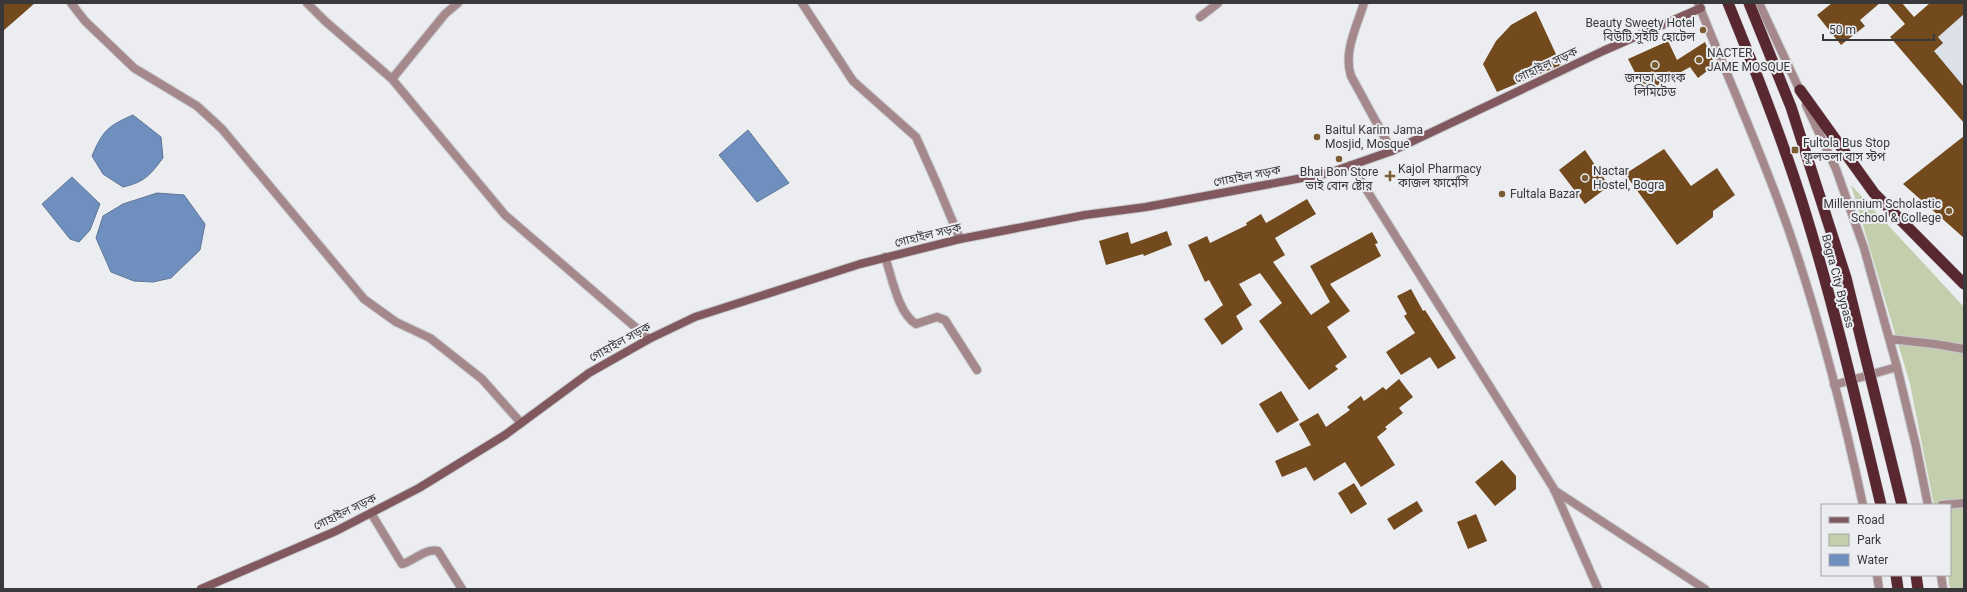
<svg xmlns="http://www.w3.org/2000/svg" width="1967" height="592" viewBox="0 0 1967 592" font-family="Roboto,'Noto Sans Bengali',sans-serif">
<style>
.built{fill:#dbe0e9}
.green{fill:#c3cfac}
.water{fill:#6f90bf;stroke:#5f7697}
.building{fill:#724a1e}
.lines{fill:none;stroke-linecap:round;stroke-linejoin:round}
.service-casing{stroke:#c7c9cd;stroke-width:10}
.pedestrian-casing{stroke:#c7c9cd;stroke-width:10}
.minor-casing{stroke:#c7c9cd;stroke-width:10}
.secondary-casing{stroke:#c7c9cd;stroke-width:10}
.trunk-casing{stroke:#c7c9cd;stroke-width:12}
.service{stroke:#a5888b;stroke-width:8}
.pedestrian{stroke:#a5888b;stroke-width:8}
.minor{stroke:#a5888b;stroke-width:8}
.secondary{stroke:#80585d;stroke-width:8}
.trunk{stroke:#592730;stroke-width:11}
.trunk-bridge-casing{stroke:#c7c9cd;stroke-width:12;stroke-linecap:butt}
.trunk-bridge{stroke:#592730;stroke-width:11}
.poi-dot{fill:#7a5c30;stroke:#ebedf1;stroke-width:1.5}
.labels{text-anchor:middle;stroke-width:4;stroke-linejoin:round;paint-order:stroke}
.poi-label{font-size:12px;fill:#39393b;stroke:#ebedf1;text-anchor:start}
.street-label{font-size:12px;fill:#39393b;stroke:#ebedf1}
</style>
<rect width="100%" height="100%" fill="#ebedf1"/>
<path class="built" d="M1964 3V113L1900 37Z"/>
<path class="green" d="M1851 185 1964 307V589H1950L1948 575H1950V505H1934L1910 384Z"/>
<path class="water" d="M133 115 161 137 163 158C150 175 145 182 123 187L103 174 92 156C103 130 108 126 133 115Z
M748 130 789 183 757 202 719 155Z
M72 177 100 204 90 230 79 242 70 239 42 204Z
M157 193 184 195 205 224 200 250 171 278 153 282 134 281 111 272 96 238 103 216 123 204Z"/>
<path class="building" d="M3 3H35L3 31Z
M1832 3H1880L1860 20 1865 26 1841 45 1817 15Z
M1887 3H1902L1914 17 1930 3H1964V14L1938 37 1943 43 1934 51 1964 87V123L1890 37 1905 24Z
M1536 11 1561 65 1497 92 1483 64 1496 41 1511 25Z
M1668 41 1677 60 1705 42 1715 65 1698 78 1690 67 1645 92 1628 59Z
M1964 136V238L1903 184Z
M1664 149 1691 186 1717 168 1735 195 1713 211V217L1677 245 1625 174Z
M1585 150 1609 186 1585 204 1559 170Z
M1307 199 1316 214 1275 238 1285 255 1273 262 1311 315 1330 302 1310 266 1372 232 1378 243 1375 244 1381 256 1330 284 1350 311 1327 327 1347 357 1335 366 1338 369 1309 390 1259 321 1282 303 1260 273 1239 284 1252 305 1236 316 1243 329 1222 345 1204 319 1223 305 1209 280 1205 282 1188 245 1207 236 1210 243 1247 225 1246 223 1261 214 1266 223Z
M1167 231 1172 245 1144 256 1143 254 1106 265 1099 241 1128 232 1131 244Z
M1411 289 1423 311 1425 310 1456 358 1438 369 1430 357 1401 375 1386 352 1415 333 1404 316 1407 314 1397 296Z
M1399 379 1413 397 1399 408 1403 413 1385 427 1387 429 1377 437 1395 465 1361 487 1345 462 1314 481 1306 467 1282 477 1275 461 1311 445 1299 424 1318 413 1326 427 1350 410 1347 407 1361 396 1364 401 1383 387 1386 390Z
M1281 391 1299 420 1277 433 1259 404Z
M1502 460 1516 476V489L1495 506 1475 482Z
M1354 483 1367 504 1351 514 1338 493Z
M1417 501 1423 511 1394 530 1387 519Z
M1476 514 1487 541 1468 549 1457 522Z"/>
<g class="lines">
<defs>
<path id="service" d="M1698 3C1728 78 1761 151 1788 228 1819 317 1843 412 1863 505
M1759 3 1802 95
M1806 105 1836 169 1864 248 1897 367 1916 446 1928 505
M1890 339 1935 344 1964 349
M1834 385 1897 367
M1942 505 1964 503
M1877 575 1879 589
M1941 575 1943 589"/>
<path id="pedestrian" d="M937 184 960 239"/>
<path id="minor" d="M71 3 85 21 134 68 197 106 222 129 364 299 396 322 430 338 482 379 521 423
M307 3 325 21 392 79 505 215 649 339
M802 3 853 81 916 137 937 184
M1364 3C1357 26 1343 52 1351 76L1392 151
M1200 17 1218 3
M392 79 445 14 458 3
M1351 165 1554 489 1598 589
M885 257C892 277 898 313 916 324L937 317 945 320 977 370
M1554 490 1705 589
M371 513 402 564C414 561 425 548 438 551L462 589"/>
<path id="secondary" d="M201 589 336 531 419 488 505 435 589 373 649 339 695 317 860 264 960 239 1085 215 1146 207 1329 173 1392 151 1603 51 1701 8"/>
<path id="trunk" d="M1800 90 1874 193 1964 284
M1896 575 1898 589
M1916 575 1918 589"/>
</defs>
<use href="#service" class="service-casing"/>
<use href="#pedestrian" class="pedestrian-casing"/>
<use href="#minor" class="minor-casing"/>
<use href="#secondary" class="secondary-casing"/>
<use href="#trunk" class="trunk-casing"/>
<use href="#service" class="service"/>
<use href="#pedestrian" class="pedestrian"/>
<use href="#minor" class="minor"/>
<use href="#secondary" class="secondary"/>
<use href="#trunk" class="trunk"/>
<defs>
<path id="trunk-bridge" d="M1728 3C1757 74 1785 145 1807 218 1836 313 1858 409 1881 505
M1749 3 1791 107 1846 278 1902 505"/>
</defs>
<use href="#trunk-bridge" class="trunk-bridge-casing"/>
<use href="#trunk-bridge" class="trunk-bridge"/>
</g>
<g class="poi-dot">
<circle cx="1703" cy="30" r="4"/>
<circle cx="1699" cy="60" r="4"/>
<circle cx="1655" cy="65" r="4"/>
<circle cx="1317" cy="137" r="4"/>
<rect x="1791" y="146" width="8" height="8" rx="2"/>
<circle cx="1339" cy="159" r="4"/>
<path d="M1388 170h4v4h4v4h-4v4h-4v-4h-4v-4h4z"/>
<circle cx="1585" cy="178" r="4"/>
<circle cx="1502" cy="194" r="4"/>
<circle cx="1949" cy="211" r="4"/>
</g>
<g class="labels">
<g class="poi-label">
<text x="1695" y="27" text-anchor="end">Beauty Sweety Hotel<tspan x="1695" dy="14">বিউটি সুইটি হোটেল</tspan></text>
<text x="1707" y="57">NACTER<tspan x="1707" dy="14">JAME MOSQUE</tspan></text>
<text x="1655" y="82" text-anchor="middle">জনতা ব্যাংক<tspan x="1655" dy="14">লিমিটেড</tspan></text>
<text x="1325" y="134">Baitul Karim Jama<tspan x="1325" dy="14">Mosjid, Mosque</tspan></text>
<text x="1803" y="147">Fultola Bus Stop<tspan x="1803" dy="14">ফুলতলা বাস স্টপ</tspan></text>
<text x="1398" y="173">Kajol Pharmacy<tspan x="1398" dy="14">কাজল ফার্মেসি</tspan></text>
<text x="1593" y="175">Nactar<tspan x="1593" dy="14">Hostel, Bogra</tspan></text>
<text x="1339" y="176" text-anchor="middle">Bhai Bon Store<tspan x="1339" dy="14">ভাই বোন ষ্টোর</tspan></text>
<text x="1510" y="198">Fultala Bazar</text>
<text x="1941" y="208" text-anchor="end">Millennium Scholastic<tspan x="1941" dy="14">School &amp; College</tspan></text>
</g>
<g class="street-label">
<text transform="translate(1546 65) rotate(-25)" y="4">গোহাইল সড়ক</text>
<text transform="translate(1247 176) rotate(-11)" y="4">গোহাইল সড়ক</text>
<text transform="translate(928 235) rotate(-14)" y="4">গোহাইল সড়ক</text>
<text transform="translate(1838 281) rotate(75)" y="4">Bogra City Bypass</text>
<text transform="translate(620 342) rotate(-29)" y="4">গোহাইল সড়ক</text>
<text transform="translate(345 512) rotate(-26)" y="4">গোহাইল সড়ক</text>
</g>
</g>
<rect width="1967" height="592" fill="none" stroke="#39393b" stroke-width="8"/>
<rect x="1821" y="504" width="130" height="72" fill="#ebedf1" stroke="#a4a5a8"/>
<rect x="1829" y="517" width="20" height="6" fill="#80585d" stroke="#a4a5a8"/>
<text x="1857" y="524" font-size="12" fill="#39393b">Road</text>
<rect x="1829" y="534" width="20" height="12" fill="#c3cfac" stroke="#a4a5a8"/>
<text x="1857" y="544" font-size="12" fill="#39393b">Park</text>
<rect x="1829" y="554" width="20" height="12" fill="#6f90bf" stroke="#a4a5a8"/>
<text x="1857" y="564" font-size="12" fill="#39393b">Water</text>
<path d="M1823 34v6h111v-6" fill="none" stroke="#39393b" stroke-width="2"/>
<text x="1829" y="34" font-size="12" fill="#39393b" stroke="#ebedf1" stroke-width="3" paint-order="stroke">50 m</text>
</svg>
